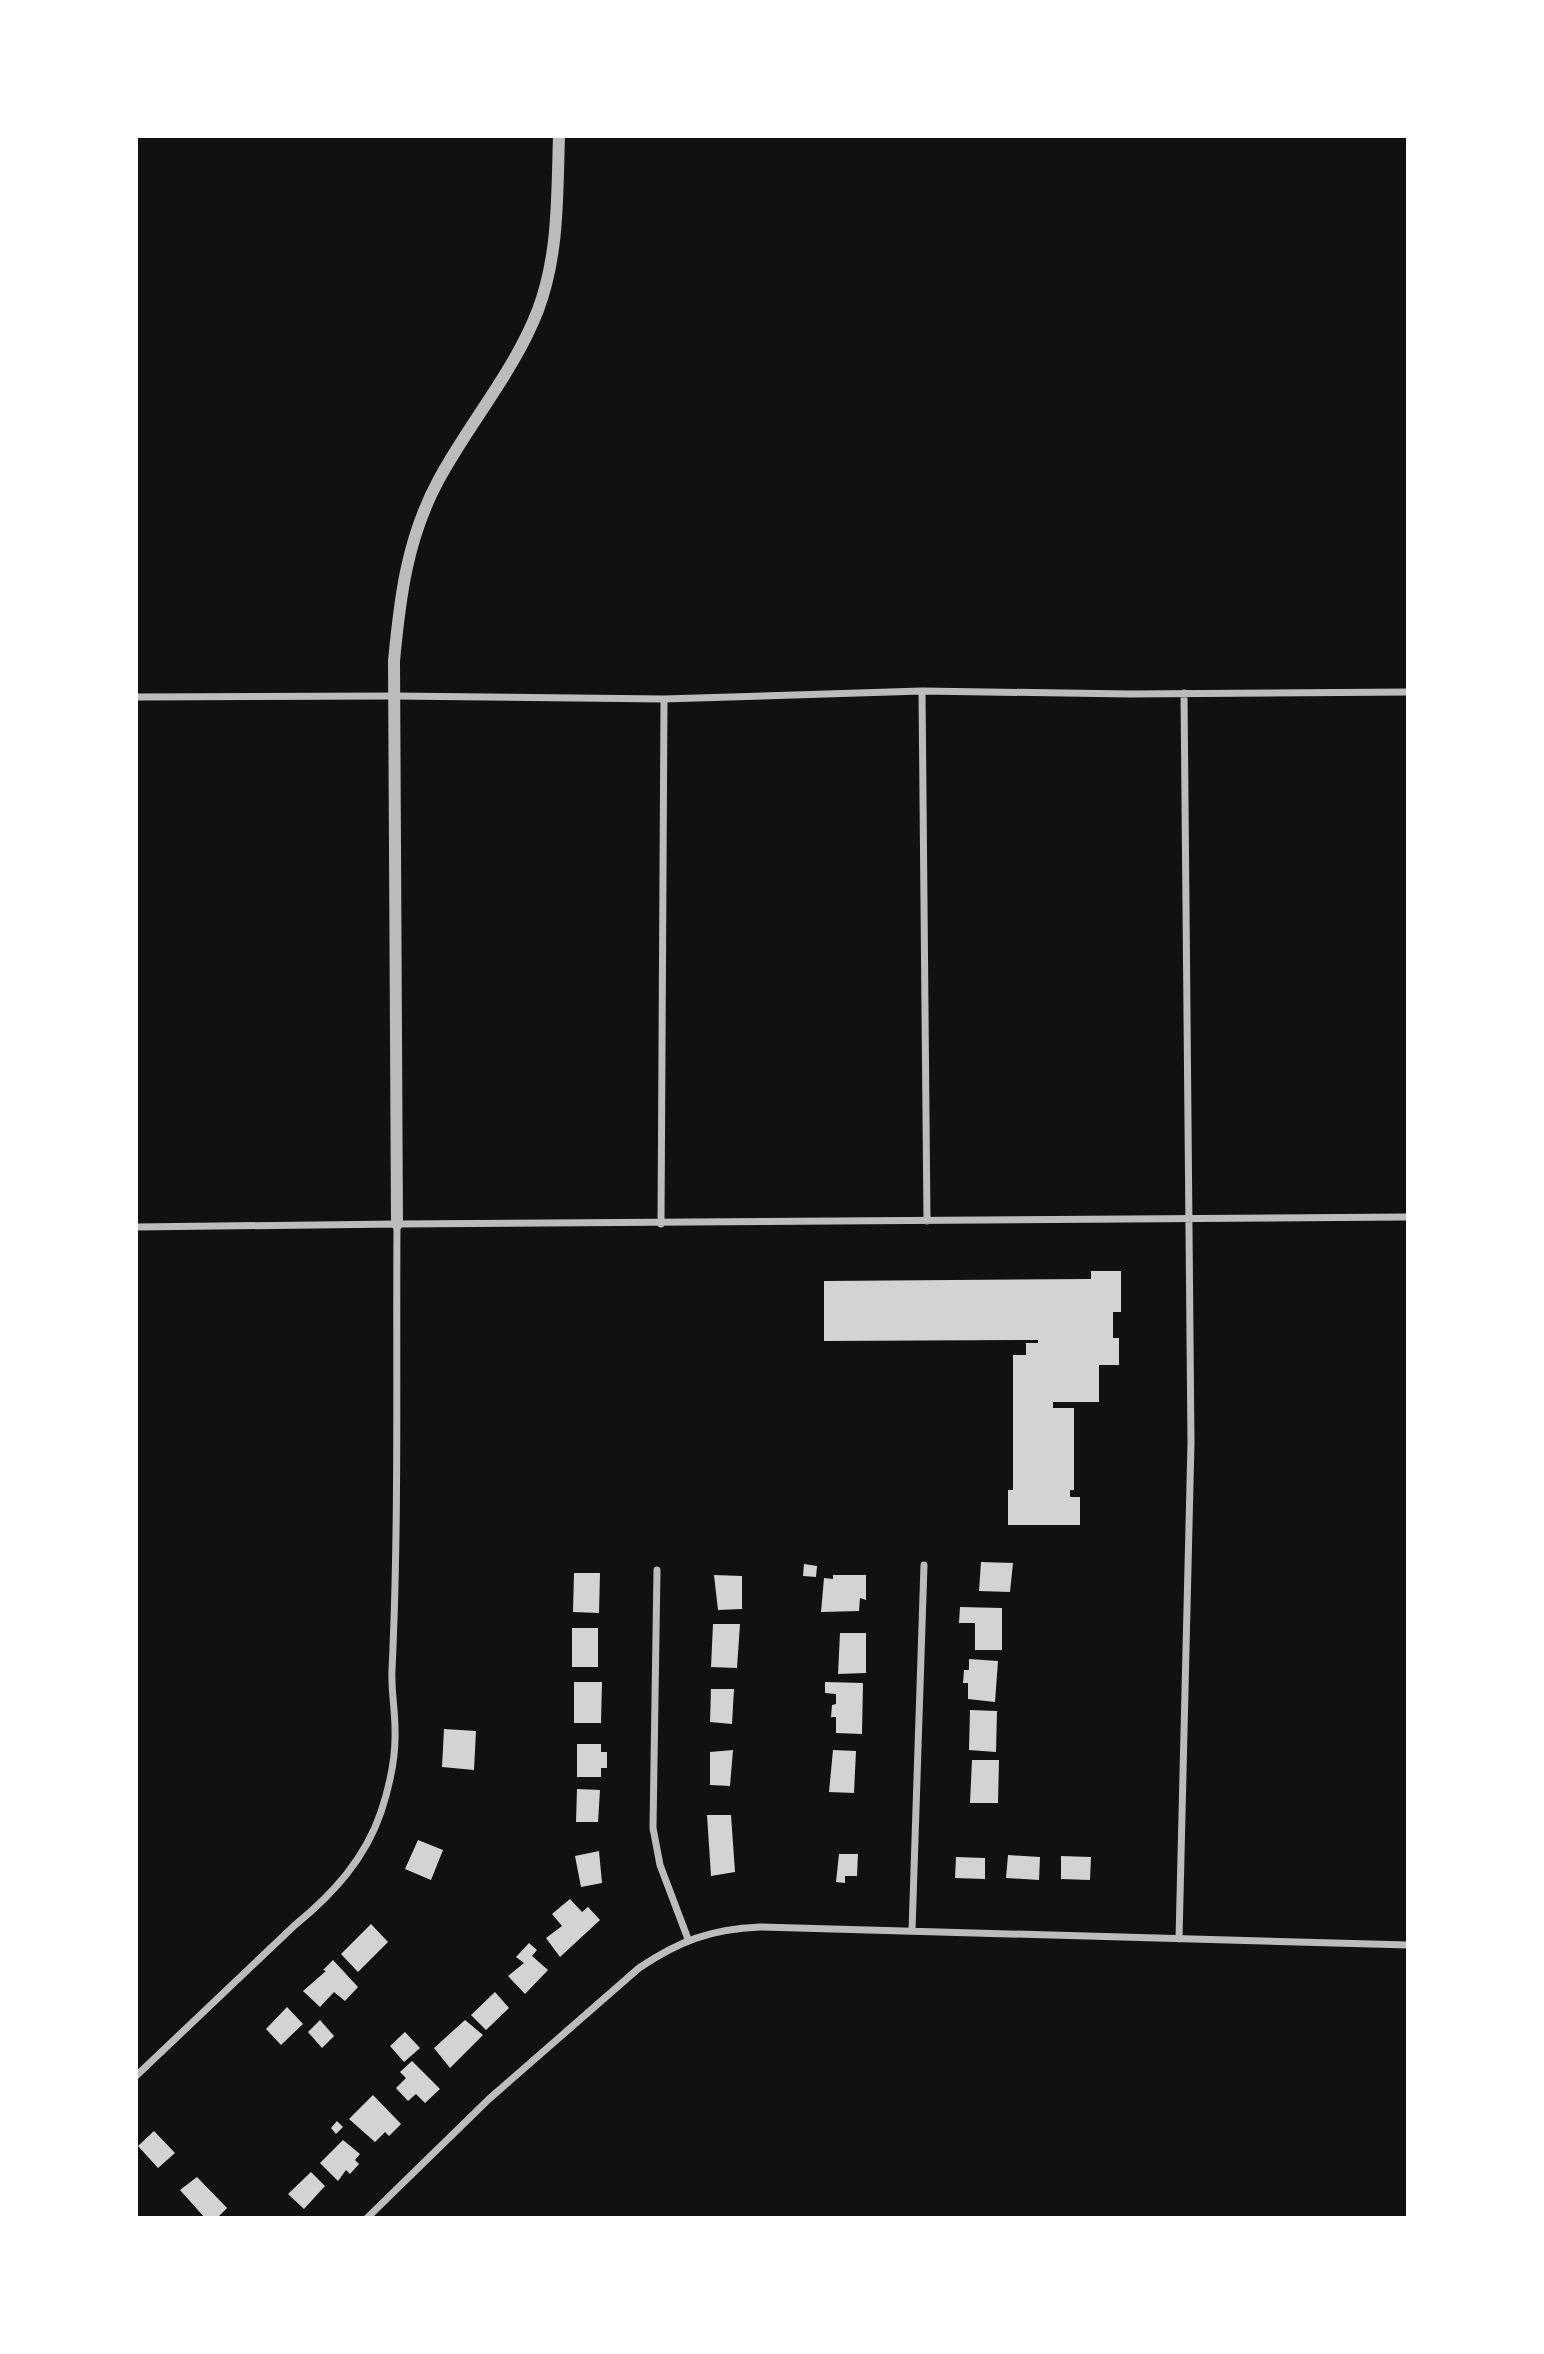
<svg xmlns="http://www.w3.org/2000/svg" width="1544" height="2354" viewBox="0 0 1544 2354" font-family="'Archivo Narrow',sans-serif">
<style>
.building{fill:#d3d3d3}
.lines{fill:none;stroke-linecap:round;stroke-linejoin:round}
.minor{stroke:#bcbcbc;stroke-width:7}
.tertiary{stroke:#bcbcbc;stroke-width:12}
</style>
<rect width="100%" height="100%" fill="#111"/>
<path class="building" d="M1091 1271H1121V1312H1113V1338H1119V1365H1099V1402H1053V1408H1074V1490H1070V1497H1080V1525H1008V1490H1013V1355H1026V1343H1038V1340L824 1341V1281L1091 1279Z
M981 1562 1013 1563 1010 1592 979 1591Z
M804 1564 817 1566 816 1577 803 1576Z
M574 1573H600L599 1613 573 1612Z
M714 1575 742 1576V1609L718 1610Z
M833 1575H866V1600L860 1598 859 1611 821 1612 824 1578 833 1579Z
M960 1607 1002 1608V1650H975V1623H959Z
M713 1624H740L737 1668 711 1667Z
M572 1628H598V1667H572Z
M840 1633H866V1673L838 1674Z
M969 1659 998 1661 995 1702 968 1699V1683H963L964 1670H969Z
M574 1682H602L601 1723H574Z
M825 1682 863 1683 862 1734 836 1733V1717H831L832 1705 836 1704V1694L825 1693Z
M711 1689H734L732 1724 710 1722Z
M970 1710 997 1711 996 1752 969 1750Z
M444 1729 476 1731 474 1770 442 1767Z
M577 1744H601V1752H607V1768H601V1777H577Z
M733 1750 730 1786 710 1785V1752Z
M833 1750 856 1751 854 1793 829 1792Z
M972 1760H999L998 1803H970Z
M577 1789 600 1790 598 1822H576Z
M707 1815H731L735 1872 711 1876Z
M418 1840 443 1850 431 1880 405 1869Z
M599 1851 602 1883 581 1887 575 1856Z
M839 1854H858L857 1876H845V1883L836 1882Z
M1008 1855 1040 1857 1039 1880 1006 1878Z
M1061 1856 1091 1857 1090 1880 1061 1879Z
M956 1857 985 1858V1879L955 1878Z
M570 1899 582 1912 588 1907 600 1920 560 1957 546 1938 562 1926 552 1914Z
M371 1924 388 1942 358 1972 341 1954Z
M529 1943 537 1950 532 1956 548 1970 525 1994 508 1976 524 1963 516 1957Z
M333 1960 358 1987 345 2001 334 1992 320 2007 303 1991 326 1971 323 1970Z
M495 1992 509 2008 486 2030 471 2015Z
M287 2007 303 2024 281 2045 266 2029Z
M320 2020 334 2036 322 2048 308 2032Z
M465 2020 483 2035 450 2068 434 2048Z
M405 2032 420 2048 404 2062 390 2046Z
M412 2061 440 2089 425 2103 416 2094 408 2101 396 2088 406 2078 400 2072Z
M373 2095 401 2124 389 2136 385 2132 375 2142 349 2119Z
M337 2121 343 2127 336 2134 331 2128Z
M154 2131 175 2153 158 2168 138 2146Z
M343 2140 360 2154 355 2160 359 2164 350 2174 346 2170 338 2181 320 2163Z
M311 2172 325 2186 304 2209 288 2194Z
M197 2177 227 2208 217 2218H205L180 2190Z"/>
<g class="lines">
<path class="minor" d="M922 691 927 1221
M136 697 394 696 664 699 922 691 1130 694 1408 692
M661 1224 664 699
M136 1227 397 1224 1408 1217
M657 1570 653 1828 660 1865 688 1939
M912 1931 924 1565
M1179 1939 1191 1443 1184 693
M136 2076 295 1925C333 1894 365 1859 381 1812 390 1785 396 1757 395 1729 395 1709 391 1690 392 1670 399 1522 396 1372 397 1224
M367 2218 489 2099 639 1968C679 1941 711 1929 760 1927L1408 1945"/>
<path class="tertiary" d="M397 1224 394 661C400 597 407 539 438 481 469 423 514 372 538 310 559 254 557 196 559 136"/>
</g>
<rect width="1544" height="2354" fill="none" stroke="#ffffff" stroke-width="276"/>
</svg>
